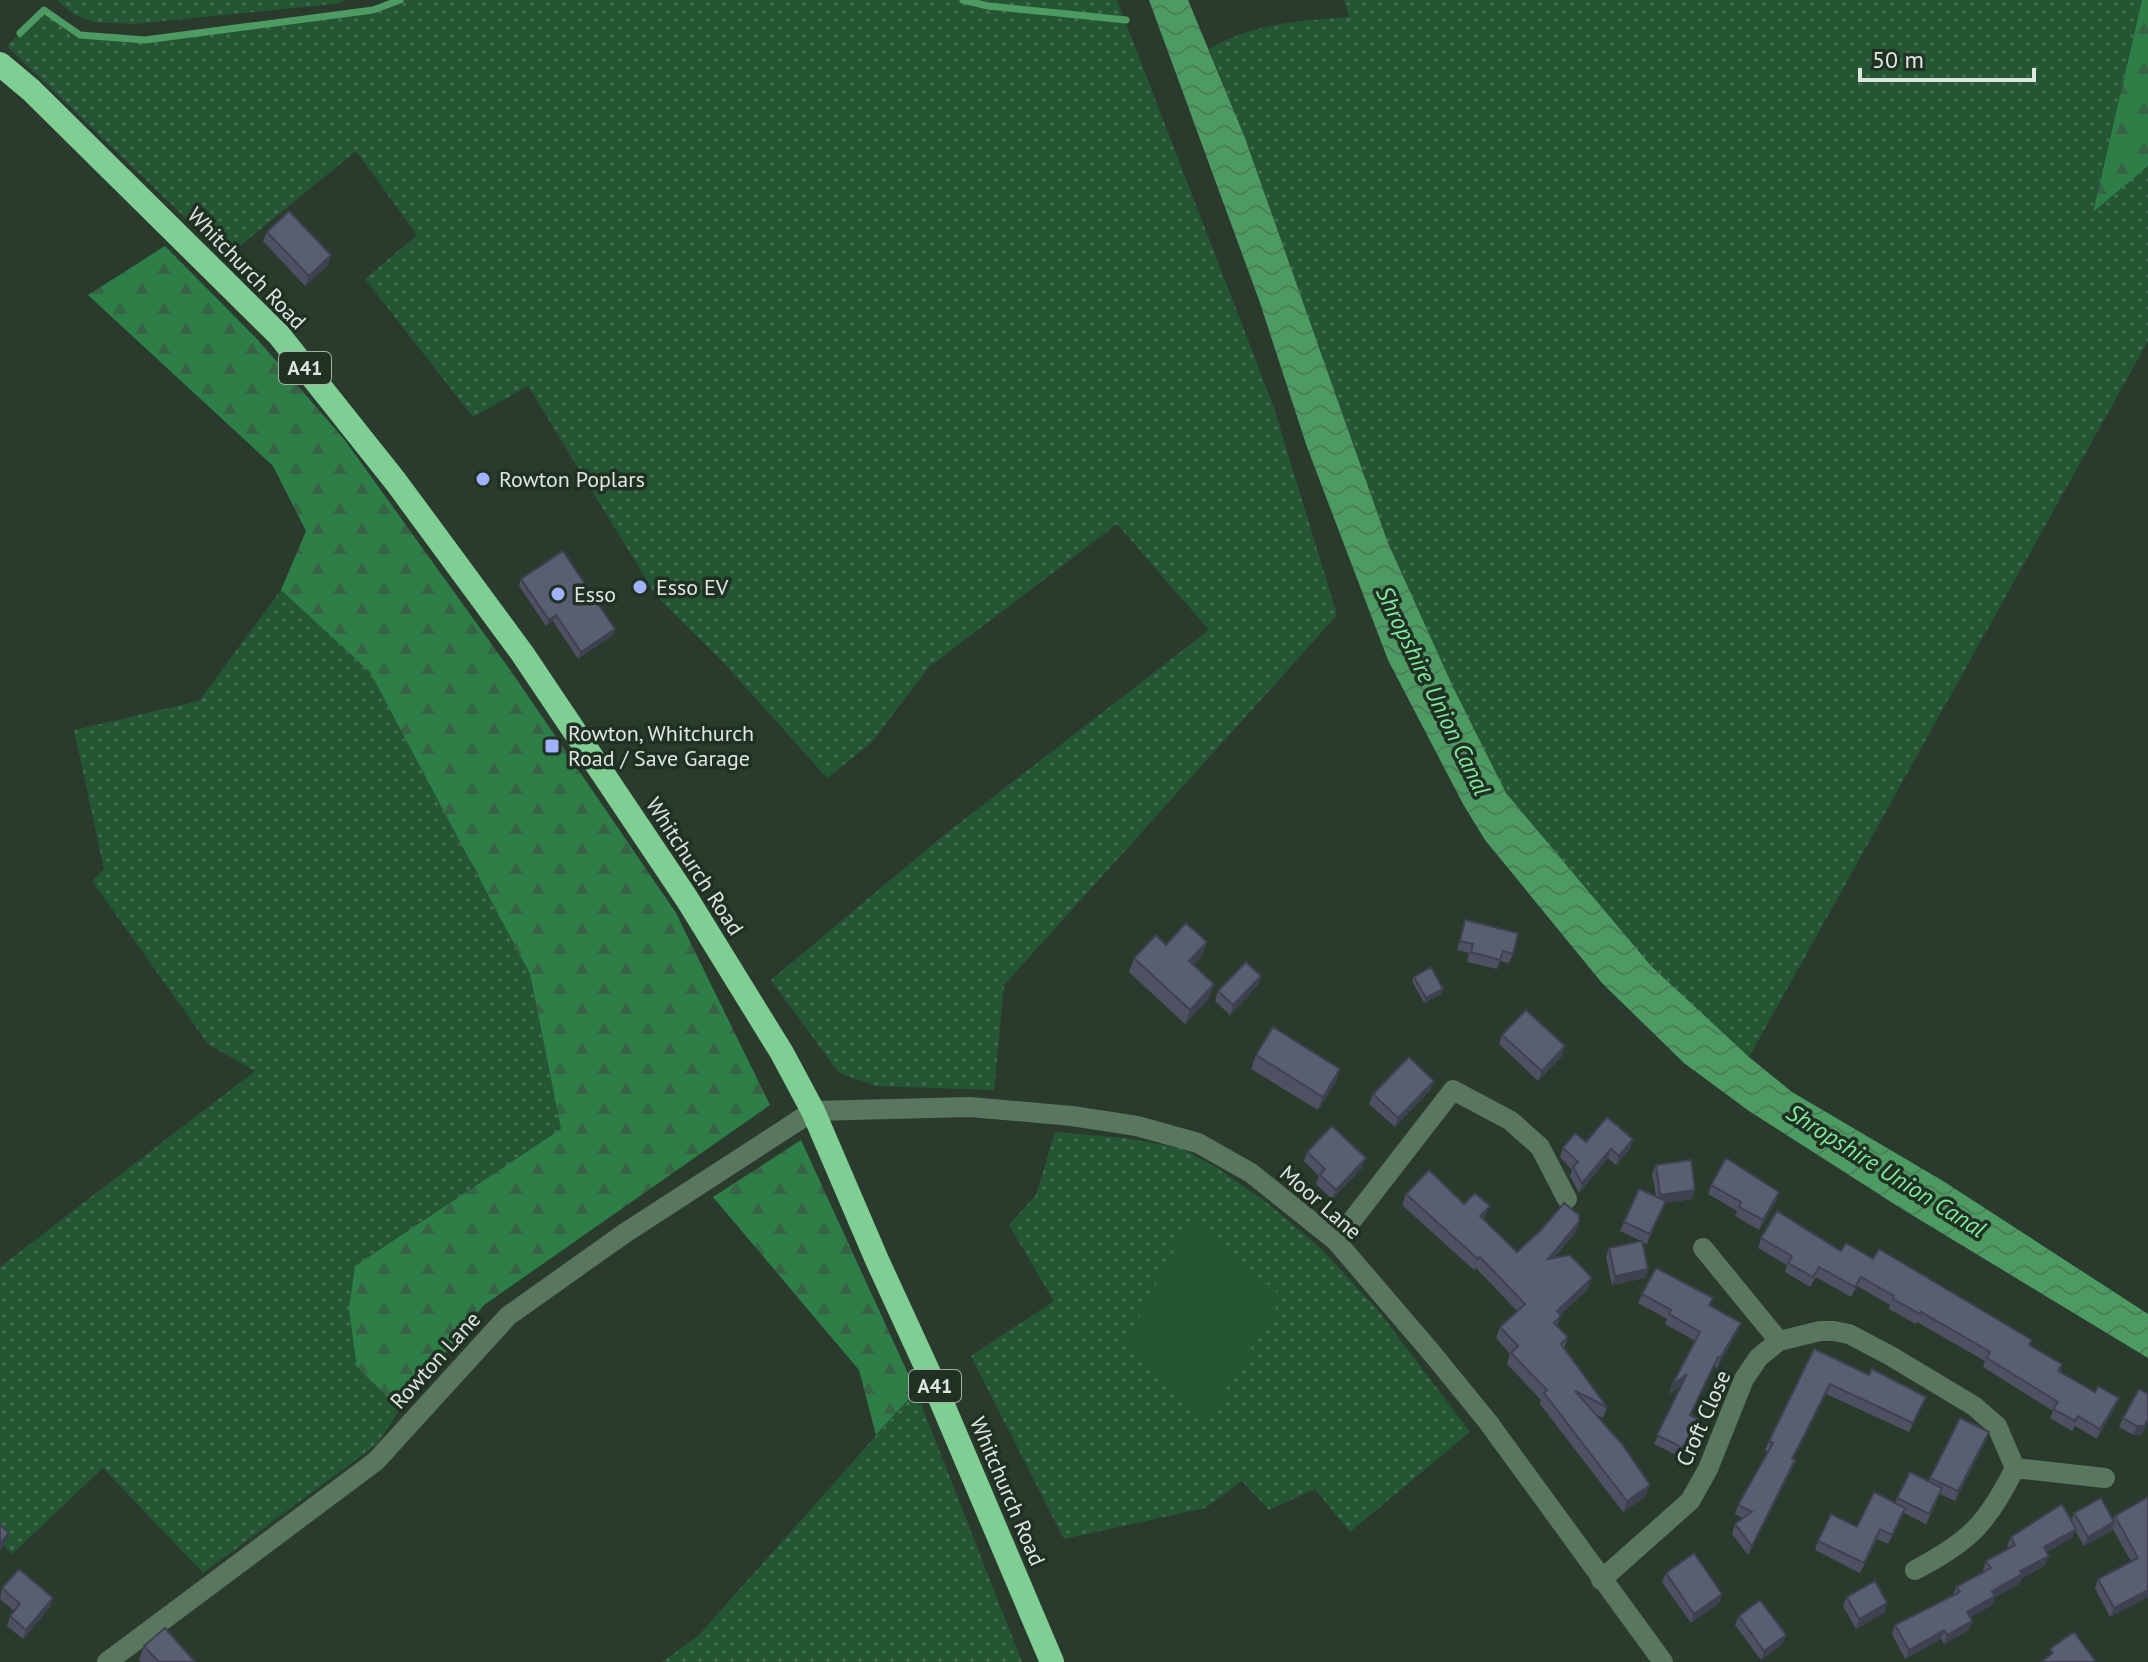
<svg xmlns="http://www.w3.org/2000/svg" width="2148" height="1662" viewBox="0 0 2148 1662" font-family="'PT Sans',sans-serif">
<style>
.grass{fill:url(#grass-dots)}
.forest{fill:url(#forest-firs)}
.pitch{fill:#255633}
.water{fill:url(#water-waves)}
.lines{fill:none;stroke-linecap:round;stroke-linejoin:round}
.stream{stroke:#4d9b62;stroke-width:7}
.minor{stroke:#58775e;stroke-width:20}
.highway{stroke:#7fce93;stroke-width:24}
.wall{fill:#4d5162}
.shaded-wall{fill:#3e4250}
.building{fill:#595e72;stroke:#3e4250;stroke-width:2}
.poi-dot{fill:#a1b2fd;stroke:#203124;stroke-width:3}
.labels{text-anchor:middle;stroke-width:7;stroke-linejoin:round;paint-order:stroke}
.shield{fill:#203124;stroke:#a4b0a6;stroke-width:2}
.shield-label{font-size:20px;font-weight:bold;fill:#dde7de}
.street-label{font-size:22px;fill:#dde7de;stroke:#203124}
.poi-label{font-size:22px;fill:#dde7de;stroke:#203124;text-anchor:start}
.water-label{font-size:24px;font-style:italic;fill:#82ea9e;stroke:#203124}
</style>
<defs>
<pattern id="grass-dots" width="8" height="8" patternUnits="userSpaceOnUse" patternTransform="scale(2)"><rect width="8" height="8" fill="#255633"/><path d="M2 2h.1M6 6h.1" fill="none" stroke="#446e50" stroke-width="1.8" stroke-linecap="round"/></pattern>
<pattern id="forest-firs" width="22" height="20" patternUnits="userSpaceOnUse" patternTransform="scale(2)"><rect width="22" height="20" fill="#2e7e47"/><path d="M5 1l3.5 6h-7zM16 11l3.5 6h-7z" fill="#376445"/></pattern>
<pattern id="water-waves" width="16" height="10" patternUnits="userSpaceOnUse" patternTransform="scale(2)"><rect width="16" height="10" fill="#4d9b62"/><path d="M0 5q4-4 8 0t8 0" fill="none" stroke="#4a8159"/></pattern>
</defs>
<rect width="100%" height="100%" fill="#2a3b2e"/>
<path class="grass" d="M57 0H347L334 4 134 24 94 22 75 15Z
M400 0H1117L1273 405 1337 615 1004 985 994 1090 876 1086 839 1073 771 980 944 835 1209 630 1117 524 929 667 871 743 827 778 722 661 657 597 528 386 473 417 365 279 417 235 356 151 226 257 7 46 44 10 80 35 145 40 373 10Z
M1344 0H2142L2093 210 2148 166V341L1749 1057 1651 966 1506 793 1453 687 1388 543 1245 138 1209 49C1253 23 1299 21 1349 17Z
M281 590 370 672 530 974 561 1129 355 1266 357 1367 400 1409 377 1444 203 1573 103 1468 12 1554 0 1542V1267L255 1071 208 1044 92 881 104 869 74 730 199 701Z
M1055 1132 1125 1138 1183 1149 1217 1168 1266 1202 1319 1247 1377 1309 1470 1432 1350 1532 1315 1489 1269 1510 1242 1481 1205 1508 1064 1539 971 1356 1054 1301 1009 1225 1036 1195Z
M916 1391 1022 1662H662L699 1635Z"/>
<path class="forest" d="M2142 0H2148V166L2093 212Z
M165 246 257 339 344 439 513 674 676 913 770 1105 484 1305 400 1409 357 1367 349 1309 355 1266 561 1129 530 974 370 672 281 590 306 531 273 466 88 295Z
M801 1140 916 1391 876 1435 859 1370 713 1197Z"/>
<path class="pitch" d="M1191 1218 1282 1297 1205 1424 1127 1340Z"/>
<path class="water" d="M1149 0H1188L1245 138 1388 543 1453 687 1506 793 1651 966 1749 1057 1792 1092 1943 1181 2148 1314V1358L1902 1209 1749 1111 1684 1063 1602 983 1485 840 1463 804 1388 660 1307 447 1259 300Z"/>
<g class="lines">
<path class="stream" d="M963 0 988 6 1126 20
M20 33 44 10 80 35 145 40 373 10 400 0"/>
<path class="minor" d="M1336 1241 1453 1090 1511 1121 1540 1147 1567 1199
M1703 1248 1779 1341
M1915 1570C1970 1541 1987 1524 2015 1468
M1601 1580 1690 1501 1708 1469 1744 1379 1759 1357 1779 1341 1820 1331H1834L1849 1334 1889 1355 1974 1406 1997 1426 2015 1468 2105 1478
M107 1662 376 1461 508 1316 625 1233 813 1111 970 1107 1072 1116 1137 1126 1198 1143 1251 1173 1336 1241 1431 1352 1488 1422 1663 1662"/>
<path class="highway" d="M0 64 31 90 279 335 396 482 522 653 687 899 782 1053 813 1111 877 1260 934 1384 1052 1662"/>
</g>
<path class="wall" d="M267 232 328 265 305 286 263 241Z
M521 579 615 629 613 635 578 659 553 621 546 626 519 586Z
M1465 920 1513 954 1509 963 1500 961 1497 969 1467 962 1469 953 1457 950Z
M1166 945 1202 956 1194 964 1209 998 1185 1024 1129 972 1134 958Z
M1261 976 1258 985 1230 1015 1215 1001 1218 991Z
M1414 977 1443 989 1441 994 1424 1003 1412 981Z
M1502 1035 1562 1056 1538 1081 1499 1044Z
M1256 1055 1340 1069 1335 1083 1318 1110 1251 1069Z
M1434 1081 1430 1090 1395 1127 1369 1104 1373 1094Z
M1633 1139 1630 1149 1616 1165 1608 1158 1579 1193 1570 1176 1572 1170 1560 1157 1563 1148 1586 1142Z
M1307 1152 1362 1168 1332 1199 1316 1184 1319 1176 1304 1161Z
M1656 1165 1692 1199 1665 1203 1647 1244 1642 1242 1648 1269 1645 1278 1612 1285 1606 1257 1609 1248 1641 1241 1620 1231 1624 1222 1656 1196 1652 1174Z
M1711 1185 1776 1201 1759 1230 1735 1216 1737 1211 1708 1194Z
M1406 1194 1464 1204 1485 1217 1483 1219 1517 1252 1579 1222 1575 1233 1554 1258 1588 1289 1560 1315 1557 1327 1568 1337 1564 1348 1607 1407 1603 1418 1596 1415 1646 1496 1623 1512 1540 1404 1541 1400 1507 1364 1510 1354 1496 1338 1500 1327 1517 1311 1476 1268 1474 1270 1402 1205Z
M1761 1238 1841 1251 2030 1346 2062 1364 2060 1372 2115 1407 2097 1439 2075 1426 2072 1431 2050 1418 2053 1411 1983 1367 1985 1361 1917 1322 1916 1324 1889 1309 1890 1305 1857 1286 1851 1297 1816 1277 1810 1287 1785 1272 1787 1265 1758 1248Z
M1642 1294 1713 1298 1710 1305 1741 1323 1737 1332 1717 1368 1714 1366 1690 1416 1694 1428 1680 1457 1654 1444 1682 1385 1669 1394 1672 1385 1695 1341 1665 1324 1667 1319 1638 1303Z
M1814 1349 1869 1375 1922 1406 1909 1432 1826 1394 1793 1459 1792 1469 1748 1555 1732 1534 1735 1524 1743 1518 1735 1514 1738 1505 1768 1452 1765 1450 1769 1441Z
M2148 1394V1422L2141 1435H2133L2119 1427 2123 1418Z
M1989 1432 1985 1442 1955 1501 1940 1494 1926 1524 1904 1513 1888 1544 1877 1539 1860 1573 1815 1550 1818 1541 1857 1527 1896 1503 1897 1498 1929 1482 1930 1478Z
M2148 1497V1597L2110 1617 2095 1588 2098 1579 2131 1561 2112 1528 2111 1531 2084 1546 2075 1530 2072 1538 2047 1552 2045 1565 2021 1579 2019 1584 1995 1597 1992 1605 1970 1617 1972 1621 1969 1630 1944 1644 1941 1639 1905 1659 1892 1634 1895 1625 1953 1595 1956 1587 1984 1572 1983 1570 1986 1561 2009 1548 2007 1546 2011 1537 2071 1521 2074 1513 2113 1520 2115 1516Z
M1666 1573 1722 1594 1719 1603 1691 1623 1662 1582Z
M2 1588 53 1598 50 1607 23 1639 7 1626 10 1616 14 1611 0 1599Z
M1847 1597 1887 1603 1884 1613 1856 1629 1843 1606Z
M1739 1616 1786 1635 1782 1644 1761 1660 1735 1625Z
M144 1646 195 1662H141L139 1660Z"/>
<path class="shaded-wall" d="M331 255 328 265 305 286 309 276Z
M556 615 553 621 546 626 549 620Z
M615 629 613 635 578 659 581 652Z
M1207 942 1202 956 1184 974 1189 961Z
M1261 976 1258 985 1230 1015 1233 1005Z
M1214 984 1209 998 1185 1024 1190 1010Z
M1443 989 1441 994 1424 1003 1426 998Z
M1565 1046 1562 1056 1538 1081 1542 1071Z
M1340 1069 1335 1083 1318 1110 1323 1097Z
M1434 1081 1430 1090 1395 1127 1398 1118Z
M1633 1139 1630 1149 1616 1165 1619 1156Z
M1611 1149 1608 1158 1579 1193 1582 1183Z
M1366 1158 1362 1168 1332 1199 1336 1190Z
M1695 1190 1692 1199 1665 1203 1647 1244 1660 1195Z
M1779 1192 1776 1201 1759 1230 1763 1220Z
M1490 1206 1485 1217 1476 1227 1480 1216Z
M1579 1222 1575 1233 1544 1270 1548 1259Z
M1648 1269 1645 1278 1612 1285 1615 1276Z
M1592 1278 1588 1289 1553 1322 1557 1311Z
M1741 1323 1737 1332 1717 1368 1720 1358Z
M1687 1374 1684 1384 1669 1394 1672 1385Z
M1830 1384 1826 1394 1789 1468 1792 1459Z
M2119 1398 2115 1407 2097 1439 2100 1429Z
M2148 1419V1422L2141 1435H2133L2137 1426Z
M1989 1432 1985 1442 1955 1501 1958 1491Z
M1795 1460 1792 1469 1748 1555 1752 1546Z
M1650 1485 1646 1496 1623 1512 1627 1501Z
M2114 1522 2111 1531 2084 1546 2088 1537Z
M2076 1529 2072 1538 2040 1556 2044 1547Z
M9 1533 4 1546 0 1551V1543Z
M2049 1556 2045 1565 2021 1579 2019 1584 1995 1597 1992 1605 1964 1621 1967 1612 1992 1591 2020 1571Z
M2148 1590V1597L2110 1617 2114 1608Z
M1722 1594 1719 1603 1691 1623 1694 1614Z
M53 1598 50 1607 23 1639 26 1630Z
M1887 1603 1884 1613 1856 1629 1859 1619Z
M1972 1621 1969 1630 1944 1644 1947 1635Z
M1944 1630 1941 1639 1905 1659 1909 1650Z
M1786 1635 1782 1644 1761 1660 1764 1651Z"/>
<path class="building" d="M289 211 331 255 309 276 267 232Z
M563 551 615 629 581 652 556 615 549 620 521 579Z
M1465 920 1518 933 1513 954 1503 951 1500 960 1471 952 1473 944 1460 941Z
M1186 923 1207 942 1189 961 1214 984 1190 1010 1134 958 1156 935 1166 945Z
M1246 962 1261 976 1233 1005 1218 991Z
M1431 967 1443 989 1426 998 1414 977Z
M1526 1010 1565 1046 1542 1071 1502 1035Z
M1273 1027 1340 1069 1323 1097 1256 1055Z
M1409 1057 1434 1081 1398 1118 1373 1094Z
M1607 1117 1633 1139 1619 1156 1611 1149 1582 1183 1573 1167 1578 1162 1563 1148 1575 1133 1586 1142Z
M1332 1126 1366 1158 1336 1190 1320 1175 1325 1169 1307 1152Z
M1726 1158 1779 1192 1763 1220 1739 1207 1741 1202 1711 1185Z
M1691 1160 1695 1190 1660 1195 1656 1165Z
M1429 1170 1464 1204 1475 1193 1490 1206 1480 1216 1517 1252 1541 1230 1564 1203 1579 1215V1222L1548 1259 1570 1255 1592 1278 1557 1311 1561 1316 1554 1323 1568 1337 1561 1344 1607 1407 1575 1391 1622 1444 1650 1485 1627 1501 1544 1393 1547 1390 1511 1353 1518 1346 1500 1327 1525 1304 1480 1257 1478 1259 1406 1194Z
M1639 1189 1666 1201 1650 1234 1624 1222Z
M1777 1211 1841 1251 1846 1243 1873 1259 1879 1249 2032 1340 2029 1345 2062 1364 2058 1371 2095 1392 2098 1386 2119 1398 2100 1429 2078 1416 2075 1421 2053 1409 2058 1402 1987 1358 1990 1352 1921 1312 1920 1314 1893 1299 1894 1296 1861 1277 1855 1287 1819 1267 1813 1277 1788 1263 1792 1256 1761 1238Z
M1642 1241 1648 1269 1615 1276 1609 1248Z
M1656 1268 1713 1298 1709 1305 1741 1323 1720 1358 1718 1357 1690 1415 1698 1419 1683 1448 1657 1435 1687 1374 1672 1385 1700 1332 1669 1314 1671 1310 1642 1294Z
M1814 1349 1869 1375 1872 1369 1926 1397 1913 1423 1830 1384 1792 1459 1795 1460 1752 1546 1735 1524 1752 1512 1738 1505 1773 1443 1769 1441Z
M2139 1389 2148 1394V1419L2144 1426H2137L2123 1418Z
M1960 1418 1989 1432 1958 1491 1930 1478Z
M1910 1472 1942 1488 1929 1514 1897 1498Z
M1874 1492 1905 1508 1892 1535 1880 1529 1864 1563 1818 1541 1831 1514 1857 1527Z
M2148 1497V1590L2114 1608 2098 1579 2138 1558 2115 1516Z
M2101 1498 2114 1522 2088 1537 2074 1513Z
M2062 1504 2076 1529 2044 1547 2049 1556 2020 1571 2022 1574 1992 1591 1995 1596 1967 1612 1972 1621 1947 1635 1944 1630 1909 1650 1895 1625 1960 1592 1956 1587 1991 1568 1986 1561 2015 1545 2011 1537Z
M0 1525 9 1533 0 1543Z
M1694 1553 1722 1594 1694 1614 1666 1573Z
M19 1569 53 1598 26 1630 10 1616 20 1604 2 1588Z
M1875 1581 1887 1603 1859 1619 1847 1597Z
M1760 1600 1786 1635 1764 1651 1739 1616Z
M165 1628 195 1662H159L144 1646Z
M2074 1632 2096 1662H2041L2053 1653 2050 1649Z"/>
<g class="poi-dot">
<circle cx="483" cy="479" r="8"/>
<circle cx="640" cy="587" r="8"/>
<circle cx="558" cy="594" r="8"/>
<rect x="544" y="738" width="16" height="16" rx="4"/>
</g>
<g class="labels">
<g class="shield">
<rect x="279" y="352" width="52" height="32" rx="6"/>
<rect x="909" y="1370" width="52" height="32" rx="6"/>
</g>
<g class="shield-label">
<text x="305" y="375">A41</text>
<text x="935" y="1393">A41</text>
</g>
<g class="street-label">
<text transform="translate(247 268) rotate(46)" y="8">Whitchurch Road</text>
<text transform="translate(695 866) rotate(57)" y="8">Whitchurch Road</text>
<text transform="translate(1321 1202) rotate(41)" y="8">Moor Lane</text>
<text transform="translate(435 1360) rotate(-48)" y="8">Rowton Lane</text>
<text transform="translate(1703 1418) rotate(-66)" y="8">Croft Close</text>
<text transform="translate(1008 1491) rotate(67)" y="8">Whitchurch Road</text>
</g>
<g class="poi-label">
<text x="499" y="487">Rowton Poplars</text>
<text x="656" y="595">Esso EV</text>
<text x="574" y="602">Esso</text>
<text x="568" y="741">Rowton, Whitchurch<tspan x="568" dy="25">Road / Save Garage</tspan></text>
</g>
<g class="water-label">
<text transform="translate(1433 691) rotate(64)" y="8">Shropshire Union Canal</text>
<text transform="translate(1886 1171) rotate(32)" y="8">Shropshire Union Canal</text>
</g>
</g>
<path d="M1860 68v12h174v-12" fill="none" stroke="#dde7de" stroke-width="4"/>
<text x="1872" y="68" font-size="24" fill="#dde7de" stroke="#203124" stroke-width="6" paint-order="stroke">50 m</text>
</svg>
